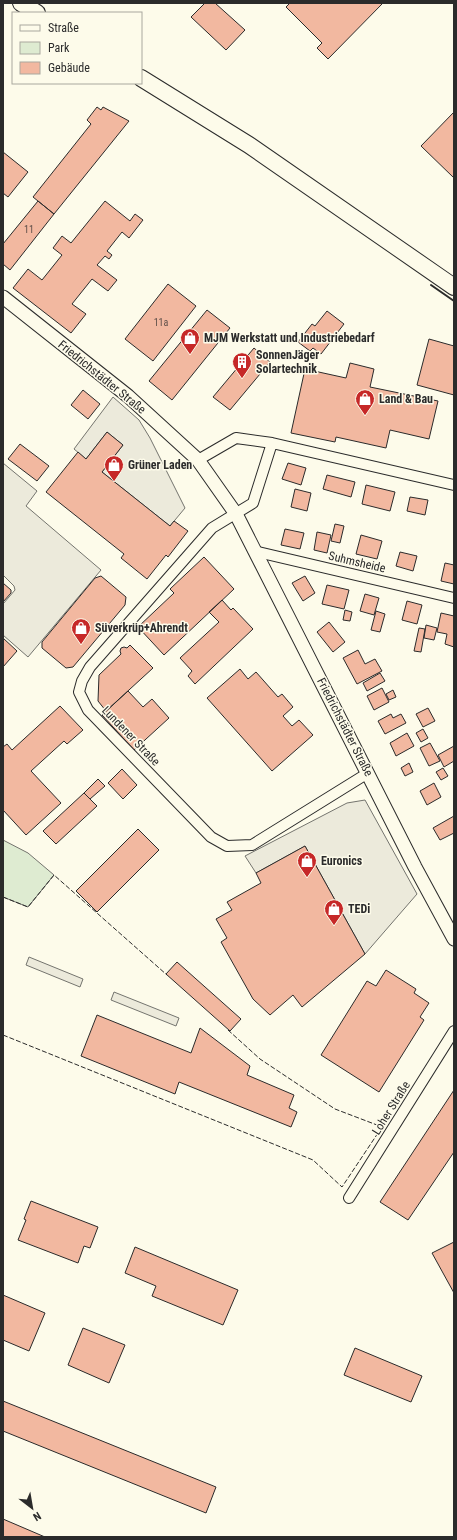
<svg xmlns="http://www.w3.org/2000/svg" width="457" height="1540" viewBox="0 0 457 1540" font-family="'Roboto Condensed',sans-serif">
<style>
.green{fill:#deebd1;stroke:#74746e}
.parking{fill:#eceadb;stroke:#74746e}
.building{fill:#f2b8a0;stroke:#2b2b2b}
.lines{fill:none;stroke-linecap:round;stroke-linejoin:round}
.minor-casing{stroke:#2b2b2b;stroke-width:12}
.tertiary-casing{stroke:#2b2b2b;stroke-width:15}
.primary-casing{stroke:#2b2b2b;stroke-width:18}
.minor{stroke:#fdfbea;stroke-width:10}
.tertiary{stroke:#fdfbea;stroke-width:13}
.primary{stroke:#fdfbea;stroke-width:16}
.fence{stroke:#2b2b2b;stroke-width:1;stroke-dasharray:5 2;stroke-linecap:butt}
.wall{stroke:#2b2b2b;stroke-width:2}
.labels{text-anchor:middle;stroke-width:3;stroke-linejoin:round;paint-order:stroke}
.number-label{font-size:10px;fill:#5d4e48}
.poi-label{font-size:12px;font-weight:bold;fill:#2b2b2b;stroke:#fdfbea;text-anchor:start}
.street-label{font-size:12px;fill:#2b2b2b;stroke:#fdfbea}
</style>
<rect width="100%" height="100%" fill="#fdfbea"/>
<path class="green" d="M3 840 28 853 54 875 28 907 3 897Z"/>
<path class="parking" d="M113 397 139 420 150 438 185 508 170 526 102 472 123 445 107 432 86 459 74 449Z
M3 463 37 491 26 506 101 570 28 657 3 635V604L15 590 14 586 3 575Z
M365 800 417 894 365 954 305 846 256 873 245 856 347 803Z
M29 957 83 979 80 987 26 965Z
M114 992 179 1018 176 1026 111 1000Z"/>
<path class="building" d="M205 3H215L245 30 226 50 191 17Z
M290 3H381L382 4 328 59 317 48 322 43 286 7Z
M97 107 101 110 103 107 129 121 54 214 33 197 91 124 87 120Z
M454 112V178L421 146Z
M3 152 28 172 8 197 3 193Z
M38 201 54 214 10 270 3 264V244Z
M105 201 130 221 135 214 143 220 129 238 122 232 107 251 112 255 109 259 105 256 97 265 117 280 108 291 92 279 72 304 86 314 71 333 13 288 28 269 42 280 62 255 53 248 62 236 71 243Z
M168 284 196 306 153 361 125 339Z
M207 310 230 328 172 400 149 381Z
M327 311 344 324 321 354 313 348 310 351 298 342 312 324 315 326Z
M429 339 454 346V395L417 385Z
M254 348 270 362 230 410 213 397Z
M350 363 374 369 370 387 438 401 429 439 390 430 386 448 336 437 335 442 291 433 305 369 346 378Z
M83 390 100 404 88 419 71 405Z
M107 432 123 445 102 472 170 526 174 521 188 531 168 557 166 555 147 579 121 558 124 554 46 492 78 452 86 459Z
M20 444 49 466 37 481 8 459Z
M288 463 306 468 301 485 282 479Z
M327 475 355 482 351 497 323 489Z
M366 485 395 492 390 511 362 504Z
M295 489 311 493 307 511 291 507Z
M410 497 428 500 425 515 407 511Z
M335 524 344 526 340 543 331 541Z
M285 529 304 533 300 549 281 545Z
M317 532 331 535 327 553 314 550Z
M361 535 382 541 377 559 356 554Z
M400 552 417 556 413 571 396 566Z
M204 557 234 589 164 655 138 627 174 593 170 589Z
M445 563 454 565V584L441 581Z
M101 576 126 597 125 605 73 667 66 668 42 648V642L95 578Z
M305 576 315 593 303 601 292 583Z
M3 583 11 590V593L3 602Z
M327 585 349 590 344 609 322 604Z
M365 594 379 598 374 615 360 611Z
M222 600 231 610 233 608 253 629 195 684 188 676 192 671 180 658 219 622 209 612Z
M407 601 422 605 417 624 402 620Z
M345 610 352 612 350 621 343 620Z
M376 611 385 614 380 632 371 630Z
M441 613 454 616V647L445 644 447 634 437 632Z
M329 622 345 642 333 652 317 632Z
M426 625 437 628 434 640 424 638Z
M419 628 425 629 421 652 414 651Z
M3 638 17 651 3 667Z
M130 645 153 668 106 711 98 701 99 675 121 654 120 651 121 648 124 647 127 648Z
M358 650 365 664 375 659 382 671 357 684 343 658Z
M240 669 248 679 256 672 278 697 282 694 293 707 283 716 292 726 299 720 313 735 272 771 207 698Z
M380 673 385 681 367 691 363 683Z
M382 688 389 702 374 710 367 696Z
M393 690 396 697 389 700 386 694Z
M128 691 143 707 152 699 169 718 134 750 102 715Z
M60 706 83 730 67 744 64 741 31 771 61 803 26 835 3 810V747L7 744 12 750Z
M428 708 435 721 423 727 416 714Z
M391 714 393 718 401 714 406 723 385 734 378 721Z
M423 729 428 738 421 742 416 733Z
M407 733 414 746 396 756 390 743Z
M430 743 440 761 429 766 420 748Z
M454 746V761L444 767 438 755Z
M409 763 413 772 405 776 401 768Z
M443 768 448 776 441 780 436 772Z
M122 769 137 785 123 799 108 783Z
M98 779 105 786 90 799 84 793Z
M434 783 441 797 427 805 420 791Z
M84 793 97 806 56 844 43 831Z
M454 816V833L440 840 433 828Z
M138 829 159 850 97 912 76 891Z
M305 846 365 954 302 1007 293 995 270 1015 253 999 221 942 227 938 216 919 232 910 227 902 261 883 256 873Z
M177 962 241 1019 230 1031 166 974Z
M386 970 416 989 414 993 429 1003 420 1017 424 1020 379 1092 321 1055 367 981 376 986Z
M97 1015 191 1053 200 1028 250 1066 247 1075 294 1095 289 1108 297 1112 291 1127 179 1082 175 1094 81 1056Z
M454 1090V1152L408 1220 380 1202Z
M31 1201 98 1227 90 1248 84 1246 78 1263 18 1240 26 1220 24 1219Z
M454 1242V1293L432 1253Z
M135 1247 238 1290 223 1325 152 1296 156 1286 125 1273Z
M3 1295 45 1313 29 1351 3 1340Z
M83 1328 125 1345 109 1383 68 1365Z
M355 1348 422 1376 411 1402 344 1375Z
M3 1401 216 1487 206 1513 3 1431Z
M3 1519 45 1537H3Z"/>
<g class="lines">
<defs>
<path id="minor" d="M272 443 454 485
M198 460 236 438 272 443 253 503 212 528 90 667 82 681 79 692 88 710 211 837 227 846 252 845 368 773
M254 551 454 598
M349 1198 454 1031"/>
<path id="tertiary" d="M3 297 128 396 198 460 236 514 415 867 454 939"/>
<path id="primary" d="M21 3 37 13
M141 78 249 145 454 287"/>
</defs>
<use href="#minor" class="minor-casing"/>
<use href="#tertiary" class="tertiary-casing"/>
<use href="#primary" class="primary-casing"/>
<use href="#minor" class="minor"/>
<use href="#tertiary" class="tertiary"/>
<use href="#primary" class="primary"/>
<path class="fence" d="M3 897 28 907 54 875 167 975
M3 1035 313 1160 342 1187 384 1124 377 1125 335 1109 260 1059 228 1030"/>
<path class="wall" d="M431 285 454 301"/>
</g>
<defs>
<symbol id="shop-pin" viewBox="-11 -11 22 30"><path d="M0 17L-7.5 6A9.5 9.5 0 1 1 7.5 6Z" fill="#c62828" stroke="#fdfbea"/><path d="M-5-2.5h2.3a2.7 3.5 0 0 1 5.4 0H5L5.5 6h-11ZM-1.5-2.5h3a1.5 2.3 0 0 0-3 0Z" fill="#fff"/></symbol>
<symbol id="building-pin" viewBox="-11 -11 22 30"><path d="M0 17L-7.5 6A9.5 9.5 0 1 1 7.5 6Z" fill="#c62828" stroke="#fdfbea"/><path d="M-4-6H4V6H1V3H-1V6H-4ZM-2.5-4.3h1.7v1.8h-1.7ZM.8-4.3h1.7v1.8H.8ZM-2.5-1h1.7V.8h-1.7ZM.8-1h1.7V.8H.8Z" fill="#fff"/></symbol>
</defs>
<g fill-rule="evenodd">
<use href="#shop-pin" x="179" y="327" width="22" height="30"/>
<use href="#building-pin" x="231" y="351" width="22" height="30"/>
<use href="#shop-pin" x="354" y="388" width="22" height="30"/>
<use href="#shop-pin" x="103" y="454" width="22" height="30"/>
<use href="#shop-pin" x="70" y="617" width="22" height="30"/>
<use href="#shop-pin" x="296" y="850" width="22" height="30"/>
<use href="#shop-pin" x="323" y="898" width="22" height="30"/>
</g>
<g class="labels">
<g class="number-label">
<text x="29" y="233">11</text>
<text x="161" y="326">11a</text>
</g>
<g class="poi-label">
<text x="204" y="342">MJM Werkstatt und Industriebedarf</text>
<text x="256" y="359">SonnenJäger<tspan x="256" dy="14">Solartechnik</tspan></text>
<text x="379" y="403">Land &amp; Bau</text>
<text x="128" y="469">Grüner Laden</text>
<text x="95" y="632">Süverkrüp+Ahrendt</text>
<text x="321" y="865">Euronics</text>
<text x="348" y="913">TEDi</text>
</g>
<g class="street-label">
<text transform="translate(102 377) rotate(39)" y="4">Friedrichstädter Straße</text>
<text transform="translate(357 562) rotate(13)" y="4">Suhmsheide</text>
<text transform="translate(345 727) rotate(63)" y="4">Friedrichstädter Straße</text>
<text transform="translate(131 736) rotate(46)" y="4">Lundener Straße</text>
<text transform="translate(391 1108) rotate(-58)" y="4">Loher Straße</text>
</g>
</g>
<rect width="457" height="1540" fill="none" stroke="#2b2b2b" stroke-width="8"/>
<rect x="12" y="12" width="130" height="72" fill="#fdfbea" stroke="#a9a89e"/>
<rect x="20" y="25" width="20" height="6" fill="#fdfbea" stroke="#a9a89e"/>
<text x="48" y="32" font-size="12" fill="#2b2b2b">Straße</text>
<rect x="20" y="42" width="20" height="12" fill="#deebd1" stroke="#a9a89e"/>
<text x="48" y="52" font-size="12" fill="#2b2b2b">Park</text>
<rect x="20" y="62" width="20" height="12" fill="#f2b8a0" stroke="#a9a89e"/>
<text x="48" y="72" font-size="12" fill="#2b2b2b">Gebäude</text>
<g transform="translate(32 1508) rotate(149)" stroke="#fdfbea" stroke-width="3" paint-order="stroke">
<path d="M0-3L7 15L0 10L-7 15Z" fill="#2b2b2b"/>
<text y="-6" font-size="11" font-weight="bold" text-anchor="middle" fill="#2b2b2b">N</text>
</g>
</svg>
